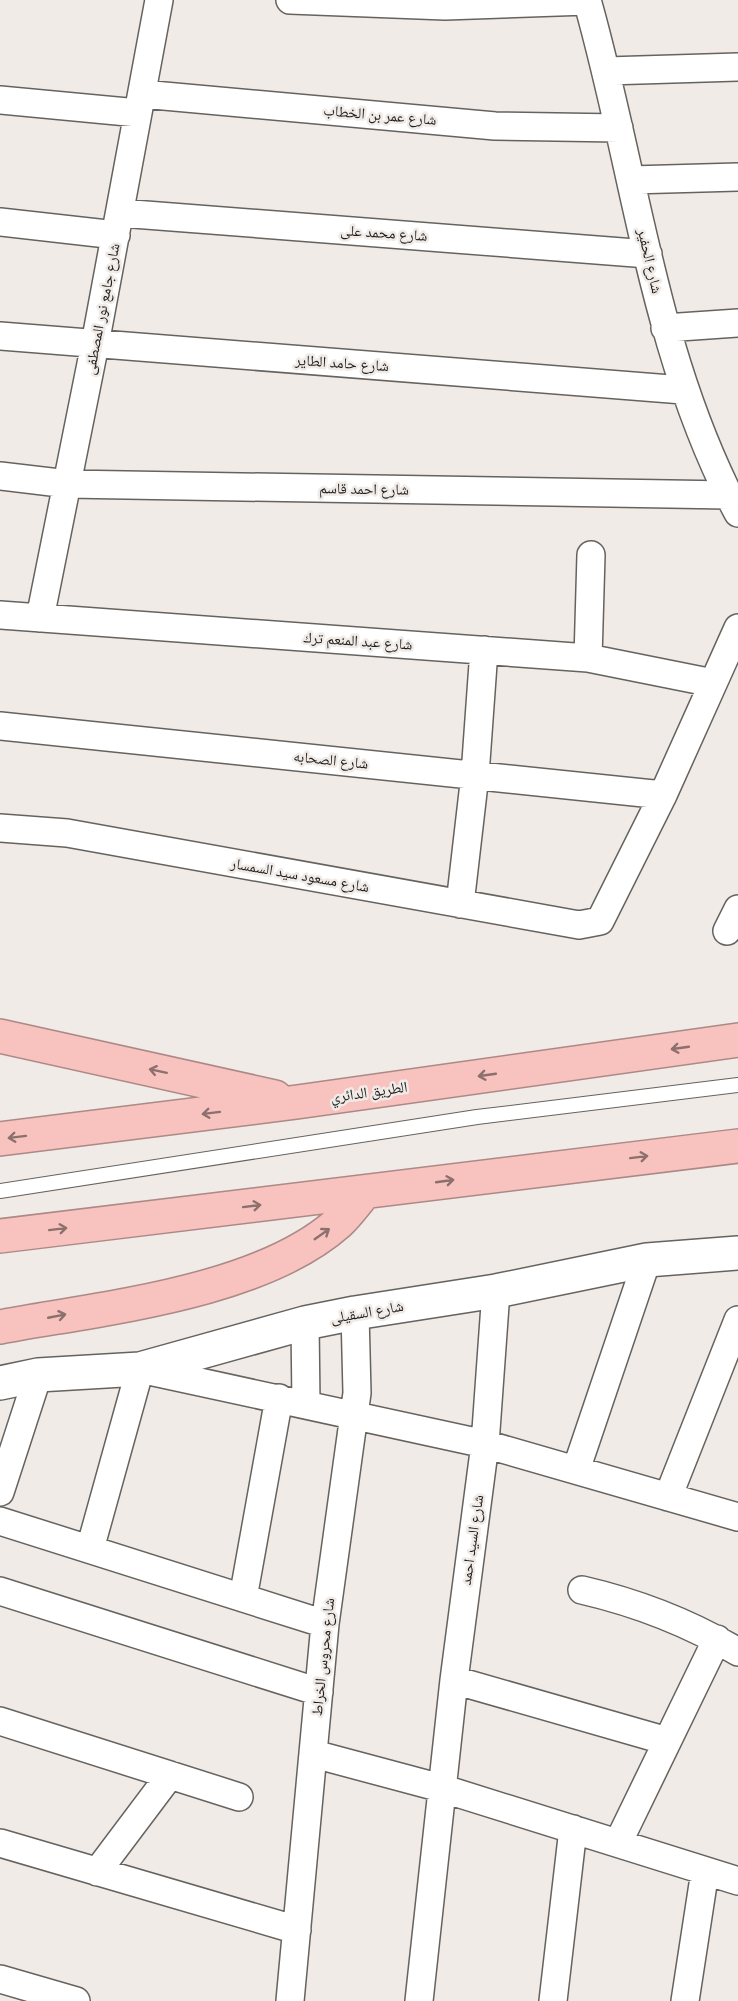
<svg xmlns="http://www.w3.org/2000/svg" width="738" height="2001" viewBox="0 0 738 2001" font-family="'IBM Plex Sans','Noto Naskh Arabic',sans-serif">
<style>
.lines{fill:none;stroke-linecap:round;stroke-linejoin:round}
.service-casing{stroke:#66625e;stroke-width:16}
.minor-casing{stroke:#66625e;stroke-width:30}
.tertiary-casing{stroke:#66625e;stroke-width:36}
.motorway-casing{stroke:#ac8986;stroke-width:36}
.service{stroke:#fff;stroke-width:14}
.minor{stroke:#fff;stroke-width:27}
.tertiary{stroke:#fff;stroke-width:33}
.motorway{stroke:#f8c2be;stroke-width:33}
.oneway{stroke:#8c706e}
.labels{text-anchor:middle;stroke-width:5;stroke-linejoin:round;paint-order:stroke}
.street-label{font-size:15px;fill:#201e1d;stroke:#f0ebe7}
</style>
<rect width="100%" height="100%" fill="#f0ebe7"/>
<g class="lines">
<defs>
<path id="service" d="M0 1191 477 1117 738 1085"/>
<path id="minor" d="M290 0 445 6 587 1
M587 0C636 172 653 354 738 513
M607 71 738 67
M142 94 495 126 619 128
M0 100 138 113
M631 180 738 177
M120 213 648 254
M0 222 116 235
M665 328 738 323
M0 336 683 390
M0 476 68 484 728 495
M0 615 588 658 713 683
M40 618 95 344 159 0
M588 658 591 555
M0 726 663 795
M0 828 67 833 579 925 600 921 663 795 738 628
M460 904 475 775 484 650
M727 931 738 909
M305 1323 306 1404
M576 1470 647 1260
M0 1492 38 1375
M668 1497 738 1320
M0 1521 325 1624
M90 1549 140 1369 485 1444 738 1517
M582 1590C638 1603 688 1622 738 1652
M0 1591 319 1692
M243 1598 279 1398
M454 1680 667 1741
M0 1721 239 1797
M314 1754 441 1788 738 1881
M0 1843 297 1930
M618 1843 717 1639
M97 1872 170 1775
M0 1979 76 2001
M290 2001 325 1624 357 1393 355 1313
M419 2001 454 1680 485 1444 496 1291
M553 2001 573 1829
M685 2001 705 1871"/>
<path id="tertiary" d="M0 1383 38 1375 140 1369 305 1323 355 1313 496 1291 647 1260 738 1253"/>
<path id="motorway" d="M0 1036 275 1097
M0 1139 297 1102 738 1040
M0 1236 738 1146
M0 1327C102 1308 259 1293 338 1223 348 1214 356 1202 365 1192"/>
</defs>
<use href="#service" class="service-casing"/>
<use href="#minor" class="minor-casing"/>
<use href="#tertiary" class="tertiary-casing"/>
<use href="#motorway" class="motorway-casing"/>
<use href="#service" class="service"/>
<use href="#minor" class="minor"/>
<use href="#tertiary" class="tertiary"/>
<use href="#motorway" class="motorway"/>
</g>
<defs><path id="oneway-shaft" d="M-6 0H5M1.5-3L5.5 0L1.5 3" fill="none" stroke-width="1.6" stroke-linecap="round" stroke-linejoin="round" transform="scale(1.5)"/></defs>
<g class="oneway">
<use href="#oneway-shaft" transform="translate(680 1048) rotate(172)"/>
<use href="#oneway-shaft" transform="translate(158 1071) rotate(-168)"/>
<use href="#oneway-shaft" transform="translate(487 1075) rotate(172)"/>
<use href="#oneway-shaft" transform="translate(211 1113) rotate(173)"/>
<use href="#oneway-shaft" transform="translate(17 1137) rotate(173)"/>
<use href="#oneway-shaft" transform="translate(639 1157) rotate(-7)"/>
<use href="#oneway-shaft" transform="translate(445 1181) rotate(-8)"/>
<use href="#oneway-shaft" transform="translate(252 1206) rotate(-7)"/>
<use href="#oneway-shaft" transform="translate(58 1229) rotate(-7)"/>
<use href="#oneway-shaft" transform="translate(322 1234) rotate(-35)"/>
<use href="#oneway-shaft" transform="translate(57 1316) rotate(-11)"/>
</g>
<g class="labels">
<g class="street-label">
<text transform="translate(380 115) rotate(5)" y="5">شارع عمر بن الخطاب</text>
<text transform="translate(384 233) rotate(4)" y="5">شارع محمد على</text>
<text transform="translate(650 261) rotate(77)" y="5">شارع الحفير</text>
<text transform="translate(102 309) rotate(-79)" y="5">شارع جامع نور المصطفى</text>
<text transform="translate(342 363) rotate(4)" y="5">شارع حامد الطاير</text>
<text transform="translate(364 489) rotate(1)" y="5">شارع احمد قاسم</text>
<text transform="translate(358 641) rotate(4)" y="5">شارع عبد المنعم ترك</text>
<text transform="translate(331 760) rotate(6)" y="5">شارع الصحابه</text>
<text transform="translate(300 875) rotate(10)" y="5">شارع مسعود سيد السمسار</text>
<text transform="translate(369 1092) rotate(-8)" y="5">الطريق الدائري</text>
<text transform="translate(367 1312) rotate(-10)" y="5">شارع السقيلى</text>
<text transform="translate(472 1540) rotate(-82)" y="5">شارع السيد احمد</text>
<text transform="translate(323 1657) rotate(-84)" y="5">شارع محروس الخراط</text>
</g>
</g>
</svg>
